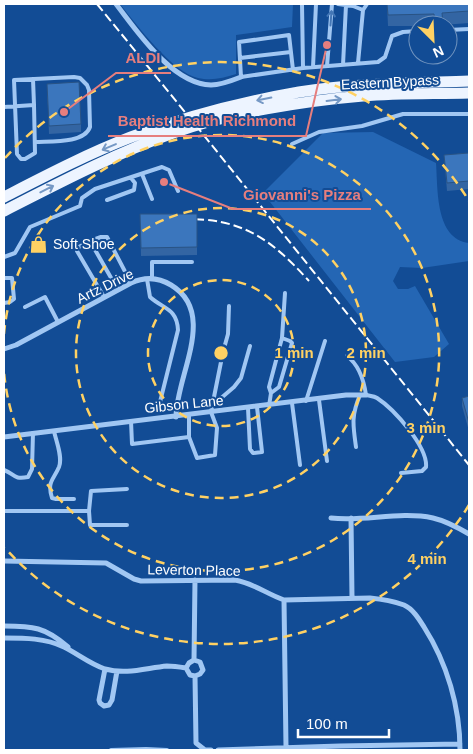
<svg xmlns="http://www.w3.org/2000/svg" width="473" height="754" viewBox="0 0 473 754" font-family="Arial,sans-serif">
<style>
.green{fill:#2466b4}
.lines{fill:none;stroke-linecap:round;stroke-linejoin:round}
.lane{stroke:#a1c7f3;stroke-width:4}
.street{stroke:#a1c7f3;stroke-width:5}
.primary{stroke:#edf4ff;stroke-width:11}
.rail{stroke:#fff;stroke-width:2;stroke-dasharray:9 4;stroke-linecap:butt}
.wall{fill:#3365a3}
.building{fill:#3b76bd;stroke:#295384}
.oneway{stroke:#4477b6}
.oneway2{stroke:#7598c5}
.ring{fill:none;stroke:#ffd163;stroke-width:2.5;stroke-dasharray:9 6}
.labels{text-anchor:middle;stroke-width:4;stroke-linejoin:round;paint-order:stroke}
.street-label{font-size:14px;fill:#fff;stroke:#124c95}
.poi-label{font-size:14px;fill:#fff;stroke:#124c95;text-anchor:start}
.centre{fill:#ffd163;stroke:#124c95;stroke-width:2.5}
.ring-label{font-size:15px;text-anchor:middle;font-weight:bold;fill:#ffd163;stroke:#124c95;stroke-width:4;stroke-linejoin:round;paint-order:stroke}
.leader{fill:none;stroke:#e67e7e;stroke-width:2}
.callout-dot{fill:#e67e7e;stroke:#124c95;stroke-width:2}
.callout-label{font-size:15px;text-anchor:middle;font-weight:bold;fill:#e67e7e;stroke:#124c95;stroke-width:4;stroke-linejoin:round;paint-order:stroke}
</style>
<rect width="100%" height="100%" fill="#124c95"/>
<path class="green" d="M120 4H293L292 27 236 35V74C223 78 212 81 198 78 173 73 136 24 120 4Z
M373 132 436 163C438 189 435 239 469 243V261L422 268 400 267 393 281 398 289H408L415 286 449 344 434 357 395 362 263 193 323 133Z"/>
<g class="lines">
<path class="lane" d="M302 4 303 68 378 62 385 57 392 36 403 32 418 31
M338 4 353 6 363 10
M448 30 469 29
M240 58 291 52
M358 63 363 10 367 4
M343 65 346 5
M327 66 332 4
M313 67 316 4
M293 70 289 35 239 42 241 77 303 68
M33 79 34 105
M4 107 34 105 35 153 25 159H21L17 154 14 80 74 77 80 78 87 85 89 90 90 127C84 144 50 141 35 142
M292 144 319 132 362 126 403 114H469
M142 174 152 199
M107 200 134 190 135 183 131 178
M90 241 77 248V251L104 297
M4 257 15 253 30 227 80 206 82 198 95 189 162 167 169 170 178 191
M4 278H12L14 299 10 302 4 303
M147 279 150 297C163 309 177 308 178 330L160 402
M152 279V262H192
M118 290 90 241 101 237H107L131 283
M25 307 45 297 58 322
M282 338 285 293
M347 356C359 365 364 381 366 395 370 396 374 396 377 398 394 409 428 447 426 467L422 471 401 473
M319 400 327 461
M306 401 325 341
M292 403 300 465
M213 405 234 387 241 378 250 346
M269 406 271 393 269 387 282 338 290 341 292 343 279 387 271 393
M248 408 250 449 253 453 262 452 257 407
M131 421 132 444 189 437V415
M54 431C56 441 63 457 59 467 53 481 47 481 52 498L56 499H74
M189 437 197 458 215 455 217 428 211 412 223 352 228 334 229 306
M356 447C353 425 351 416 360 395
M4 470C15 474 13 480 28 477L32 469 33 433
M4 511H89L90 525H127
M89 511 91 491 127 489
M111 750 146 749 167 750"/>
<path class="street" d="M116 4C137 31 172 84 211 85 221 85 231 81 241 77
M4 349 16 345 131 283C144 277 158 277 171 285 218 313 176 376 176 417
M4 437 346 395H366
M331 518C364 522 399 511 433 518 446 521 457 527 469 534
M351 518 352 598
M4 561 106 563 134 579 141 581 235 580C253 583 267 594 284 600L370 598C381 599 393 601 404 605 413 609 419 619 424 627 447 663 460 707 460 750
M284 600 286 747
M4 626C33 626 45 627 68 647
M4 638C25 638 45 638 64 647 78 654 90 664 105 669 126 675 146 668 167 666 173 666 180 667 186 668
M194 660 195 580
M194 660 200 662 203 670 200 674 195 676
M194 660 189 663 186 668 190 675 195 676
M105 669 99 700 100 703 104 706 109 705 112 700 117 671
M195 676 196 743 205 750H211
M218 750 340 746 460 744"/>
<path class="primary" d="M4 197C45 176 87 154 131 137 184 117 242 102 299 92 355 83 413 83 469 81
M4 211C59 183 114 154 173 133 228 113 304 101 363 96 398 93 434 94 469 93"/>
<path class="rail" d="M97 4 202 133 469 465
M182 219C242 218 270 238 309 281"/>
</g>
<path class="wall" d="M387 4H469V23L443 25H418V26H388Z
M47 84 81 124V132L49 134Z
M469 153V189L447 191 444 155Z
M140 214 197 247V255L141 256Z
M469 396V431L462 406V398Z"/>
<path class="building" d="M387 4H469V11L442 13 443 24 435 25 434 14 388 15Z
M79 82 81 124 49 126 47 84Z
M469 153V181L447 183 444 155Z
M140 214H197V247L141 248Z
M469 396V423L462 398Z"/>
<defs><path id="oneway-shaft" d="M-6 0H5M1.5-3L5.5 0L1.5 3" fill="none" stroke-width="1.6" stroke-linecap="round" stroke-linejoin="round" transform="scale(1.25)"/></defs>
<use class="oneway" href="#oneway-shaft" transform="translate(331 18) rotate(-86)"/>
<g class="oneway2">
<use href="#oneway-shaft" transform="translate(264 99) rotate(169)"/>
<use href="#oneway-shaft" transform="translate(334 100) rotate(-7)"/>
<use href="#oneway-shaft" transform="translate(109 147) rotate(157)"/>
<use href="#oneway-shaft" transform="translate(47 189) rotate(-27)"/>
</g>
<g class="ring">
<circle cx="221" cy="353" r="73"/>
<circle cx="221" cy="353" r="145"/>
<path d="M4 334A218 218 0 1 1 4 372"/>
<path d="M469 505A291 291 0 0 1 5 548M5 158A291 291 0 0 1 469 201"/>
</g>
<defs>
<symbol id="shop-bare" viewBox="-9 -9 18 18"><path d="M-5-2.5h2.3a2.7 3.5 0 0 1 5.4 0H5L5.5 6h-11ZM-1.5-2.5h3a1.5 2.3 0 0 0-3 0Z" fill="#ffd163" stroke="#124c95" stroke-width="2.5" paint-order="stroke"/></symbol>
</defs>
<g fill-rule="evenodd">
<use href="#shop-bare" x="26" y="232" width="25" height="25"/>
</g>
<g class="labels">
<g class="street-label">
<text transform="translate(390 82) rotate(-3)" y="5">Eastern Bypass</text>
<text transform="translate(105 286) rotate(-26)" y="5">Artz Drive</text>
<text transform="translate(184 404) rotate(-6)" y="5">Gibson Lane</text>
<text transform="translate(194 570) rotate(1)" y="5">Leverton Place</text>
</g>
<g class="poi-label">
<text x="53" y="249">Soft Shoe</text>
</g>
</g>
<circle cx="221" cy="353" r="8" class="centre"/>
<g class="ring-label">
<text x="294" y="358">1 min</text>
<text x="366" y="358">2 min</text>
<text x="426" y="433">3 min</text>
<text x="427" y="564">4 min</text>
</g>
<path class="leader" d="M64 112L116 73H171M327 45L306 136H108M164 182L233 209H371"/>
<g class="callout-dot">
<circle cx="64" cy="112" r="5"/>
<circle cx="327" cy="45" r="5"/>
<circle cx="164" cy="182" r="5"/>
</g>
<g class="callout-label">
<text x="143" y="63">ALDI</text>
<text x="207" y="126">Baptist Health Richmond</text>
<text x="302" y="200">Giovanni's Pizza</text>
</g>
<rect width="473" height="754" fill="none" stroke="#ffffff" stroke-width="10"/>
<g transform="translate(433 40) rotate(156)"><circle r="24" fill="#124c95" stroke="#7194bf"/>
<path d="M0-4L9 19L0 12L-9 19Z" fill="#ffd163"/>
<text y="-8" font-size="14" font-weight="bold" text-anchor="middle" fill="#ffffff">N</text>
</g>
<path d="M298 729v8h91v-8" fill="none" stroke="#ffffff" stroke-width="2.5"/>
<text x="306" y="729" font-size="15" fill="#ffffff" stroke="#124c95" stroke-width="4" paint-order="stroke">100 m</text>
</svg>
